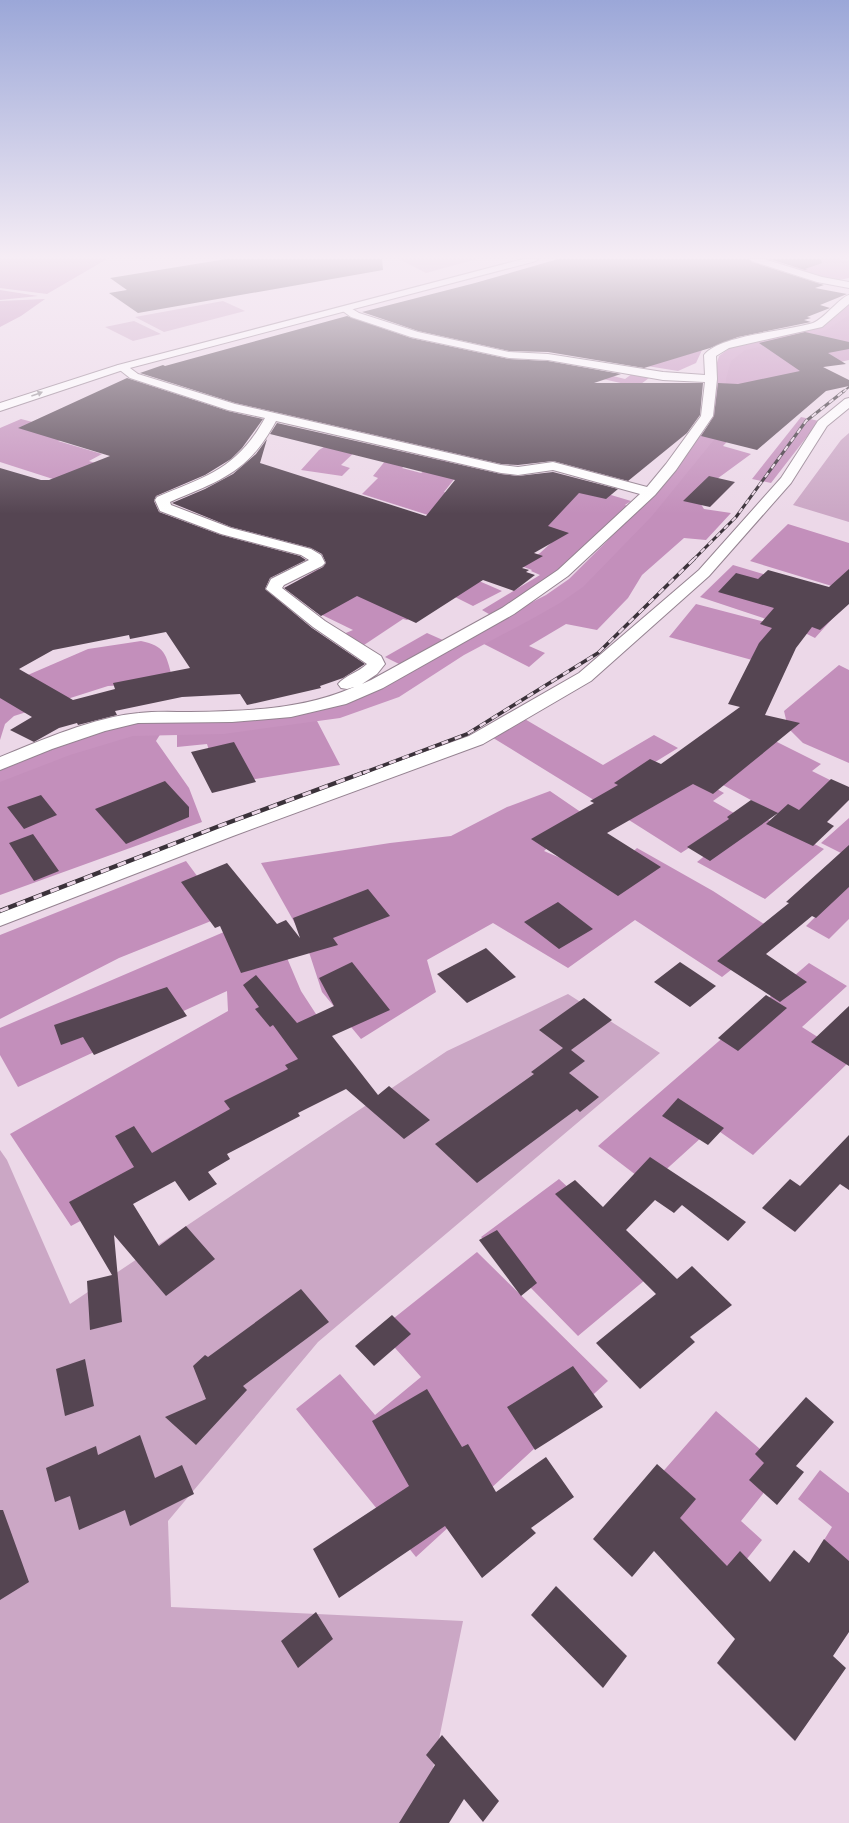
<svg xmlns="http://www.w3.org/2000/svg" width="849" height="1823" viewBox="0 0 849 1823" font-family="Roboto,sans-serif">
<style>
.green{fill:#cba7c5}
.forest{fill:#c38fbb}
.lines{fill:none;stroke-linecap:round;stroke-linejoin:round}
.canal{fill:#c793bf;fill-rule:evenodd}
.building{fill:#554552;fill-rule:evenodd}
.street-casing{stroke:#958391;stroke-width:2}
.secondary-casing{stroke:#958391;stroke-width:2}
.street{fill:#fff;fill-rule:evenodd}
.secondary{fill:#fff;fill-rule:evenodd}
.rail-far3-casing{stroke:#3b323a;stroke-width:2}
.rail-far2-casing{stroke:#3b323a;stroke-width:3}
.rail-far1-casing{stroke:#3b323a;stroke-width:3.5}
.rail-casing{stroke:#3b323a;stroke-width:4.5}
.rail-far3{stroke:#ecd8e8;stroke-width:1.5;stroke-dasharray:4.5;stroke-linecap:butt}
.rail-far2{stroke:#ecd8e8;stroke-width:2;stroke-dasharray:5.5;stroke-linecap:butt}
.rail-far1{stroke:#ecd8e8;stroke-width:2.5;stroke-dasharray:7;stroke-linecap:butt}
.rail{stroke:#ecd8e8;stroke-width:3;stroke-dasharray:9;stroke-linecap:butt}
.oneway{fill:#989598}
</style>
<rect width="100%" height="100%" fill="#ecd8e8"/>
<path class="green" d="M399 259H477L426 273Z
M223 301 245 311 164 332 135 317Z
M134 321 161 334 133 341 105 327Z
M849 433V522L793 505 841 440Z
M568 994 660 1053 318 1342 168 1521 171 1607 463 1621 422 1823H0V1150L7 1160 70 1304 447 1051Z"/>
<path class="forest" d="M0 259H107L47 294 0 288Z
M787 259H838L849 261V278L834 281 790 267 801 262Z
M0 290 38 296 0 300Z
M45 299 21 316 0 327V301Z
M849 312V360L831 364 725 408 723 381 726 361 744 348 800 335 826 327Z
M702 350 696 363 678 371 647 366Z
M632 374 649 378 633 390 625 384 603 379 609 375 625 379Z
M801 417 819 421 771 483 752 479Z
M21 419 44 425 67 437 58 441 102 454 89 461 117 470 81 488 0 462V428Z
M720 428 737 431 723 446 751 454 695 495 704 509 731 513 706 540 684 538 642 575 628 598 597 630 566 624 529 646 545 653 529 667 480 642 558 601 580 584 652 513 685 473Z
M329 444 358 449 341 465 350 468 342 476 301 470 319 450Z
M390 455 410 462 402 468 421 473 442 460 463 468 444 492 453 496 428 515 362 494 378 478 373 476Z
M581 486 631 501 625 505 630 507 555 577 494 617 482 610 540 575 531 571 532 570 521 566 540 553 562 533 534 523Z
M788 524 849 543V573L835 587 750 561Z
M733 565 849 600 815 638 799 630 700 597Z
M318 569 350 578 426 607 407 620 403 619 364 645 341 635 353 630 316 612 339 597 299 580Z
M479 581 502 591 473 606 451 595Z
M696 604 777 625 752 660 669 637Z
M427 633 445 641 403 666 385 657Z
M141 641C165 646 166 654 172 677L127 685 108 686 14 716 5 724 0 740V687L88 649Z
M839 665 849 670V763L803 743 788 728 784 711Z
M523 718 603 765 654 735 678 748 634 775 610 810 490 736Z
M316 719 340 765 220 785 207 744 177 747V732L226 730Z
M130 733H161L156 741 189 788 202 822 0 895V779L61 753Z
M773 740 821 764 812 771 844 787 796 824 708 777Z
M690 774 724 793 713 801 739 816 681 853 621 815Z
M550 791 585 815 544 851 605 877 637 848 713 891 778 933 722 977 635 920 568 968 493 923 427 960 436 992 361 1039 322 992 306 943 261 863 390 843 451 836 507 807Z
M757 814 824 849 765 899 697 862Z
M849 818V857L821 843Z
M186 861 226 915 119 958 0 1019V935Z
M849 884V919L829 939 806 926Z
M268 913 301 991 355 1074 71 1226 10 1134 228 1011 227 991 18 1087 0 1055V1028Z
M809 963 847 986 802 1027 849 1057V1062L753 1155 713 1127 649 1185 598 1146Z
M559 1179 657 1270 578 1336 481 1237Z
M477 1252 608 1381 416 1557 296 1409 340 1374 375 1415 421 1377 379 1330Z
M716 1411 783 1469 741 1521 762 1540 727 1584 638 1500Z
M820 1470 849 1493V1569L821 1545 832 1527 798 1499Z"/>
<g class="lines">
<path class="canal" d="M849 305V315L826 330 801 338 745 350 731 361 726 379V425L652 516 583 587 560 603 530 620 464 655 399 697 340 718 224 734 133 736 70 755 0 782V766L52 745 123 724 131 722 224 720 336 705 383 687 448 645 546 595 569 579 640 508 710 424 712 379 719 356 735 344 793 332 816 324 844 306Z"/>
</g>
<path class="building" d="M226 259H382L383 270 138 313 109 293 127 290 110 278Z
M558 259H749L752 262 824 285 815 288 847 294 820 305 830 308 807 317 811 318 804 320 811 322 738 337 710 348 644 368 548 352 509 351 418 331 362 312 475 283Z
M769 259H821L822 263 805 269H808L805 270Z
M347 316 411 338 509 359 548 361 621 374 594 383H703L700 415 687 433 628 481 553 461 518 465 501 464 235 403 140 373 163 365 165 366Z
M805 332 849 342V349L828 353 846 364 823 367 849 380V386L826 391 757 450 701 436 714 416 718 383 738 384 800 371 759 343Z
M127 378 228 411 263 419 242 448 231 459 205 475 156 496 154 501 159 512 221 535 300 556 306 560 270 578 265 589 312 628 365 664 343 678 320 686 321 688 247 705 240 694 182 697 115 711 117 715 78 725 77 723 59 728 34 742 10 730 32 717 0 698V468L41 480H49L110 456 18 428ZM166 632 190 668 113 683 115 689 73 700 19 669 53 650 129 635 130 639Z
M277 423 501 474 518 476 553 472 618 489 606 499 579 493 548 526 569 533 534 553 543 556 522 568 529 570 526 572 535 575 514 591 483 580 416 623 357 596 321 616 284 588 323 567 326 563 322 554 311 548 231 527 172 503 205 489 233 474 256 454 267 439 260 463 426 516 455 480 270 434Z
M709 476 735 482 710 507 683 501Z
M849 569V604L820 630 812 627 796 648 765 715 800 723 713 794 693 784 607 833 661 867 618 896 531 839 594 803 590 801 618 785 614 783 650 759 661 764 740 707 728 704 759 643 772 628 760 624 774 608 718 592 736 573 758 579 768 570 829 587Z
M234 742 256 782 212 793 191 752Z
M831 779 849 787V800L827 822 834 826 813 846 766 824 788 804 799 810Z
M165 781 189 807V817L126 844 95 809Z
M41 795 57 815 24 829 7 807Z
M751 800 778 813 710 861 687 847 729 819 727 817Z
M33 834 59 871 34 881 9 843Z
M849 845V887L816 918 812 916 766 954 807 982 780 1002 717 961 789 903 786 902Z
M227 863 277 924 286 920 300 938 293 918 368 889 390 916 333 938 338 945 241 973 220 926 215 928 181 882Z
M558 902 593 929 559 949 524 922Z
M486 948 516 977 467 1003 437 974Z
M352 962 390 1010 332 1036 378 1095 389 1086 430 1120 404 1139 346 1089 298 1113 300 1116 227 1154 230 1159 208 1172 217 1184 189 1201 175 1181 133 1204 159 1246 186 1226 215 1259 166 1296 114 1235 122 1322 90 1330 87 1281 112 1275 69 1202 134 1167 115 1136 134 1126 152 1153 230 1109 224 1101 288 1069 285 1065 298 1059 273 1025 270 1027 255 1009 259 1007 243 985 256 975 297 1023 334 1006 319 978Z
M680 962 716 986 690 1007 654 982Z
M167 987 187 1016 94 1055 83 1037 61 1045 54 1025Z
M766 995 787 1008 738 1051 718 1038Z
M584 998 612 1020 571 1050 585 1061 569 1073 599 1097 580 1112 577 1109 477 1183 435 1144 534 1074 531 1072 563 1048 539 1030Z
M849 1006V1066L811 1042Z
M678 1098 724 1128 708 1145 662 1116Z
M849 1135V1190L840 1184 795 1232 762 1208 790 1179 800 1186Z
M650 1157 712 1198 746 1222 728 1241 682 1205 674 1213 655 1200 626 1230 677 1279 692 1266 732 1305 690 1337 695 1342 640 1389 596 1343 656 1294 555 1194 575 1180 603 1207Z
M497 1230 537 1283 521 1296 479 1240Z
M301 1289 329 1322 243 1386 247 1390 196 1445 165 1417 206 1399 193 1366 205 1355 208 1357Z
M392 1315 411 1334 374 1366 355 1346Z
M85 1359 94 1406 65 1416 56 1369Z
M573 1366 603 1407 535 1450 507 1407Z
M427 1389 462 1447 468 1444 496 1492 546 1457 574 1497 531 1528 536 1533 482 1578 445 1526 339 1598 313 1549 409 1486 372 1421Z
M806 1397 834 1422 796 1466 804 1472 777 1505 749 1480 764 1463 755 1454Z
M140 1435 155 1478 182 1465 194 1494 130 1526 125 1510 79 1530 70 1496 55 1502 46 1468 96 1446 98 1455Z
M657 1464 696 1499 680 1518 727 1566 740 1551 770 1582 794 1550 809 1563 824 1539 849 1561V1632L833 1656 846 1668 795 1741 717 1663 735 1639 654 1551 632 1577 593 1539Z
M0 1510H3L29 1582 0 1600Z
M556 1586 627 1656 603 1688 531 1615Z
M316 1612 333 1639 298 1668 281 1641Z
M442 1735 499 1801 483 1822 464 1799 449 1823H399L435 1765 426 1755Z"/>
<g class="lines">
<defs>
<path id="street" d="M750 259H764L822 277 849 282V288L817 282 752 261Z
M849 295V304L822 327 729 348 716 356 717 379 713 416 676 470 655 495 568 576 514 614 383 688 346 704 291 717 232 722 138 723 105 731 52 749 0 770V757C42 740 94 717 139 713 156 711 173 712 190 712 246 711 302 710 354 687L347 689 341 688 338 684C344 676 359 672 367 664L313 627 266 589 271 579 309 560 301 555 221 534 160 511 155 500 157 497C207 476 237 469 265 418L228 410 130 378 116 367 118 365H126L138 374 235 404 501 465 518 467 553 462 647 487 666 464 701 416 705 382 663 380 548 360 509 358 411 337 351 317 340 309 341 307H349L359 313 418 332 509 352 548 354 663 372 705 375 704 355C719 335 787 331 813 323 824 319 840 297 849 295ZM276 421 501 473 518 475 553 470 640 494 558 570 502 608 371 680 362 684 377 674 385 664 381 656 325 621 282 588 284 585 322 566 325 563 321 555 311 549 231 528 171 505 170 502C221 480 248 473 276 421Z
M849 398V408L827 426 791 483 709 576 591 681 483 744 233 836 0 926V910L219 826 469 736 579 673 699 570 781 478 818 421 845 399Z"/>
<path id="secondary" d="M523 259H538L536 261 126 369 0 411V403L118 365Z"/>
</defs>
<use href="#street" class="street-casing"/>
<use href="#secondary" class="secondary-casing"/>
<use href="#street" class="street"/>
<use href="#secondary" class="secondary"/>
<defs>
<path id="rail-far3" d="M843 392 849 387"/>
<path id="rail-far2" d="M693 560 736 517 806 421 844 391"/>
<path id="rail-far1" d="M363 773 467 734 598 653 694 559"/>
<path id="rail" d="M0 911 222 825 365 772"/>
</defs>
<use href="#rail-far3" class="rail-far3-casing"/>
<use href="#rail-far2" class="rail-far2-casing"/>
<use href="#rail-far1" class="rail-far1-casing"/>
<use href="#rail" class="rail-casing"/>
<use href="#rail-far3" class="rail-far3"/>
<use href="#rail-far2" class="rail-far2"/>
<use href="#rail-far1" class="rail-far1"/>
<use href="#rail" class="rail"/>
</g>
<defs><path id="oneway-solid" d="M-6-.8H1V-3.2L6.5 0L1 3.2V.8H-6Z"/></defs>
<use class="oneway" href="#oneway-solid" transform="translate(37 394) rotate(-20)"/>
<linearGradient id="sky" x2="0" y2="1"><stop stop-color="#9ba7d8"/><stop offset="0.5" stop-color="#f6edf5"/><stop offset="1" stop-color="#f6edf5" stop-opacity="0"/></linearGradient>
<rect width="849" height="514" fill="url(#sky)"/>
</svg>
